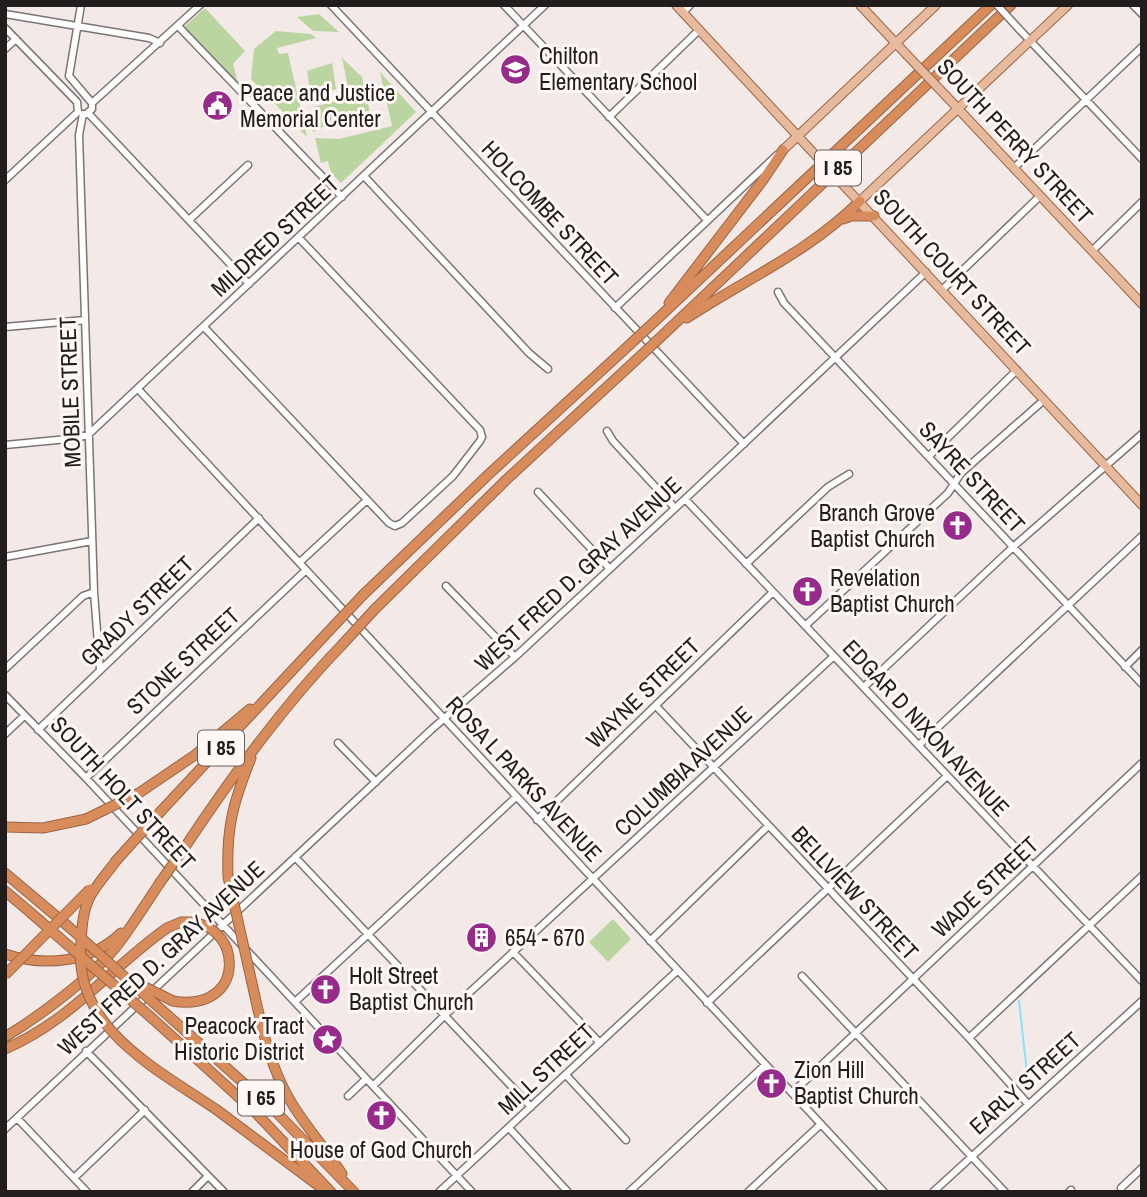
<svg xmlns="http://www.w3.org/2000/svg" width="1147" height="1197" viewBox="0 0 1147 1197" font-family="'Archivo Narrow',sans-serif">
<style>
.green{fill:#bad59f}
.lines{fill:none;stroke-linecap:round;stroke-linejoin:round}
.stream{stroke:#83e4fe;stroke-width:2}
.minor-casing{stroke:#7c7472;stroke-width:9}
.major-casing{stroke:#986545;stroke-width:10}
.highway-casing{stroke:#986545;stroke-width:11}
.minor{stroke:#fff;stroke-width:6}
.major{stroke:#e8ba9d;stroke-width:8}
.highway{stroke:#d98c5b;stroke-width:9}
.minor-bridge-casing{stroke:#7c7472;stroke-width:9;stroke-linecap:butt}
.major-bridge-casing{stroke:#986545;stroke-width:10;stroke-linecap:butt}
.highway-bridge-casing{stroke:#986545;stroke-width:11;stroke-linecap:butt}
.minor-bridge{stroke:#fff;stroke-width:6}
.major-bridge{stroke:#e8ba9d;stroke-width:8}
.highway-bridge{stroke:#d98c5b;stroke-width:9}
.labels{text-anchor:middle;stroke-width:6;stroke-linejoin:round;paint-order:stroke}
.shield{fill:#fff8f5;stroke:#635f5d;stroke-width:2}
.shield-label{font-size:21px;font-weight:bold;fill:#201d1c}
.poi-label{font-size:23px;fill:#201d1c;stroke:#fff8f5;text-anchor:start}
.street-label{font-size:23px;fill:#201d1c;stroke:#fff8f5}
</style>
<rect width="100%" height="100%" fill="#f3eae7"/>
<path class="green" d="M205 8 245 51 233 64 238 83 184 27Z
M319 14 339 32 313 31 297 17Z
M276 31 311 34 316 38 277 48 279 54 288 53 307 137 251 79 254 49Z
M341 52 343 59 362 77 370 113 332 122 313 132 309 113 314 112 313 107 350 98Z
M332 63 336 89 311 98 307 71Z
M380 72 416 112 341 183 331 173 328 161 321 163 315 138 339 139 392 126Z
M613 919 631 939 608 962 589 942Z"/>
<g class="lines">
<path class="stream" d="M1019 1001 1028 1082"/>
<defs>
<path id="minor" d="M331 5 744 444
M504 5 707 220
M1133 5 1142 14
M683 13 690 5
M5 14 149 38 160 43
M178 26 342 197
M5 28 77 102 78 112
M1019 29 1142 159
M5 49 16 39
M69 76 81 5
M69 76 92 103V109L86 114
M92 103 200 5
M88 113 249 284
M83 114 79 135 94 592 100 670
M609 117 699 30
M1014 168 1142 47
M364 176 529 353 548 369
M5 180 78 112
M189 220 248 165
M1092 251 1142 202
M942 290 1040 196
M778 292 784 303 1142 684
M615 308 777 155
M5 327 85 320
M204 327 389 523 395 526 402 523 453 476 480 441 482 437 480 430 299 238
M138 389 884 1192
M607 431 613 441 675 508
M5 445 78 438 89 434 545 5
M929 456 1017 370
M538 492 610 569
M685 499 1142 981
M5 557 92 541
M300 562 367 500
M746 564 828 487 849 474
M446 586 515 657
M805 626 948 493 961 473 1044 400
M1125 667 1142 650
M5 669 83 596 94 592
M864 687 1013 547 1142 434
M5 695 86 778 472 1192
M656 706 969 1038 1028 1104
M38 730 259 518
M5 734 24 716
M338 743 376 782
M919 745 1142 536
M86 778 306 570
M537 820 773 592
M295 857 531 1107
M650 941 768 826
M513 952 600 1043
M802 976 1005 1192
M295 1002 516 797
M707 1003 947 776
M969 1038 1142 876
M86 1051 224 1192
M566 1075 626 1140
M373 1086 444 1016 834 656
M792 1093 1142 763
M348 1096 366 1079
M17 1118 87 1192
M509 1128 568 1192
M5 1129 432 729 515 657 685 499 926 272
M74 1178 145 1110
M1121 1188 1142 1168
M192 1192 208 1176
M439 1192 677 971
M629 1192 765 1065
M748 1192 821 1124
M933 1192 1142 1001
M1069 1192 1071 1190"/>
<path id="major" d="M676 5 807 146
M860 5 906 54
M947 97 1142 304
M783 150 936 5
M848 190 1142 505
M860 201 1068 5"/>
<path id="highway" d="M843 219 851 216H874
M669 303 763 180 783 150
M687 318C746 279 809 252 860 201
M654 322 991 5
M665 333 1011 5
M363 595 489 474 625 349
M374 610 506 480 635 361
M139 793 195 755 250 709
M162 810 328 632
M5 827 43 828 86 819
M185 847C232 776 282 707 341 646
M5 873 69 927
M228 877C226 828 233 803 251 758
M5 891 31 913
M5 954C45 967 90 963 121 933
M252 983C261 1024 269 1065 291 1102 306 1127 326 1149 342 1174
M173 1001C208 1008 238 987 227 949
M163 1011 277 1113 354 1192
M154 1020 256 1113 331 1192
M5 1037C40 1016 95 975 119 943 133 924 146 904 159 884
M5 1049C72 1020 109 969 167 928L181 922H192
M217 1110 323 1189"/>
</defs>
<use href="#minor" class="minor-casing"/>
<use href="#major" class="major-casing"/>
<use href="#highway" class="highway-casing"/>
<use href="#minor" class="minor"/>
<use href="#major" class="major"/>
<use href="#highway" class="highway"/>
<defs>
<path id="minor-bridge" d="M997 5 1019 29"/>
<path id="major-bridge" d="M906 54 947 97
M807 146 848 190"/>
<path id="highway-bridge" d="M625 349 654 322
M635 361 665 333
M328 632 363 595
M341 646 374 610
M86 819 139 793
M116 861C108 872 98 883 91 895 83 909 82 926 81 942 72 1028 157 1069 217 1110
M114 863 162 810
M228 877 252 983
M159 884 185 847
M31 913 154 1020
M192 922C209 925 220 933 227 949
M69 927 163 1011
M5 975 90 889
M141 985 173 1001"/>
</defs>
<use href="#minor-bridge" class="minor-bridge-casing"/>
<use href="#major-bridge" class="major-bridge-casing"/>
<use href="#highway-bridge" class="highway-bridge-casing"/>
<use href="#minor-bridge" class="minor-bridge"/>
<use href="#major-bridge" class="major-bridge"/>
<use href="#highway-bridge" class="highway-bridge"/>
</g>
<defs>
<symbol id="school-disc" viewBox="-11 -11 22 22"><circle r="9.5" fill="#972a8b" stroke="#fff8f5"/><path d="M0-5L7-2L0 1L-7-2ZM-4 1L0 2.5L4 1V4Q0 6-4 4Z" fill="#fff"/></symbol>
<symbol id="civic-disc" viewBox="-11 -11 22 22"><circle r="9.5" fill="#972a8b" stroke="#fff8f5"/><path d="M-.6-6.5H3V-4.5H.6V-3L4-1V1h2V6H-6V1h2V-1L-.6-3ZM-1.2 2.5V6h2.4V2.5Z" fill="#fff"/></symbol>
<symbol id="church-disc" viewBox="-11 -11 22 22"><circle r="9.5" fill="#972a8b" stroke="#fff8f5"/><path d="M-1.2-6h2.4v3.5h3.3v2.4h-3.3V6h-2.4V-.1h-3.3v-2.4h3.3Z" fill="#fff"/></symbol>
<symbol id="building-disc" viewBox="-11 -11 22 22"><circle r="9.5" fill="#972a8b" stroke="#fff8f5"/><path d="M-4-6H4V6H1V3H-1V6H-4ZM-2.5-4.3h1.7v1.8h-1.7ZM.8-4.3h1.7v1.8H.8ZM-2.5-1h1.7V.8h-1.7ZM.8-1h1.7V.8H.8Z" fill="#fff"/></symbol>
<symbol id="sight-disc" viewBox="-11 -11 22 22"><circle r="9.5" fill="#972a8b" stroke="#fff8f5"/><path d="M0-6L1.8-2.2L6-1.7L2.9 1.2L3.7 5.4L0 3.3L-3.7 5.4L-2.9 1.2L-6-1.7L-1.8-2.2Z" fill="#fff"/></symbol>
</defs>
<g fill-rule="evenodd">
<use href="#school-disc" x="498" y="52" width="35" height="35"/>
<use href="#civic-disc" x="200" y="88" width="35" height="35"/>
<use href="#church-disc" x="940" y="508" width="35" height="35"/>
<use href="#church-disc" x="790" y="574" width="35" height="35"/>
<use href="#building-disc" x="464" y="920" width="35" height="35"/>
<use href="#church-disc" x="308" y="972" width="35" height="35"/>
<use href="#sight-disc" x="310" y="1022" width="35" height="35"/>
<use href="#church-disc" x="754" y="1066" width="35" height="35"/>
<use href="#church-disc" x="364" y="1098" width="35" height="35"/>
</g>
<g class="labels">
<g class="shield">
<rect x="815" y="150.5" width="46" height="35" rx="5"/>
<rect x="198" y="730.5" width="46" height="35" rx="5"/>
<rect x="238" y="1080.5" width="46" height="35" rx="5"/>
</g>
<g class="shield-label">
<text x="838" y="175">I 85</text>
<text x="221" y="755">I 85</text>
<text x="261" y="1105">I 65</text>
</g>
<g class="poi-label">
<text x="539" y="64">Chilton<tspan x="539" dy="26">Elementary School</tspan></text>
<text x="240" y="101">Peace and Justice<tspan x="240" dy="26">Memorial Center</tspan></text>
<text x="935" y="521" text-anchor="end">Branch Grove<tspan x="935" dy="26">Baptist Church</tspan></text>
<text x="830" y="586">Revelation<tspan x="830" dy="26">Baptist Church</tspan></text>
<text x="505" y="946">654 - 670</text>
<text x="349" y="984">Holt Street<tspan x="349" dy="26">Baptist Church</tspan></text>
<text x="304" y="1034" text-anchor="end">Peacock Tract<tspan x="304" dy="26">Historic District</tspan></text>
<text x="794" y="1078">Zion Hill<tspan x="794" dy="26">Baptist Church</tspan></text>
<text x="381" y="1158" text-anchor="middle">House of God Church</text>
</g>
<g class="street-label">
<text transform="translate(1015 141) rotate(47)" y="8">SOUTH PERRY STREET</text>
<text transform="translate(550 213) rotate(47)" y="8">HOLCOMBE STREET</text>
<text transform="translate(275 236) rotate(-43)" y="8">MILDRED STREET</text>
<text transform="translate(952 272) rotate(47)" y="8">SOUTH COURT STREET</text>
<text transform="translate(70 392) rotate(-92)" y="8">MOBILE STREET</text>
<text transform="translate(972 477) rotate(47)" y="8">SAYRE STREET</text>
<text transform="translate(578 574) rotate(-43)" y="8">WEST FRED D. GRAY AVENUE</text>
<text transform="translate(137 611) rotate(-44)" y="8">GRADY STREET</text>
<text transform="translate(183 661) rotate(-43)" y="8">STONE STREET</text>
<text transform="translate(643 693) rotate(-44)" y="8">WAYNE STREET</text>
<text transform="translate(926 728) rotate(47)" y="8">EDGAR D NIXON AVENUE</text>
<text transform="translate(683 771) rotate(-43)" y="8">COLUMBIA AVENUE</text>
<text transform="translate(524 779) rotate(47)" y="8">ROSA L PARKS AVENUE</text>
<text transform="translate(123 793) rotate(47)" y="8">SOUTH HOLT STREET</text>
<text transform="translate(985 887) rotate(-43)" y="8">WADE STREET</text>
<text transform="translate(855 893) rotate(47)" y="8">BELLVIEW STREET</text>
<text transform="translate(161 958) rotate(-43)" y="8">WEST FRED D. GRAY AVENUE</text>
<text transform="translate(546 1069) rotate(-43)" y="8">MILL STREET</text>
<text transform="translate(1025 1083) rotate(-42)" y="8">EARLY STREET</text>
</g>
</g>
<rect width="1147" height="1197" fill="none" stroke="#201d1c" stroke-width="14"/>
</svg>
